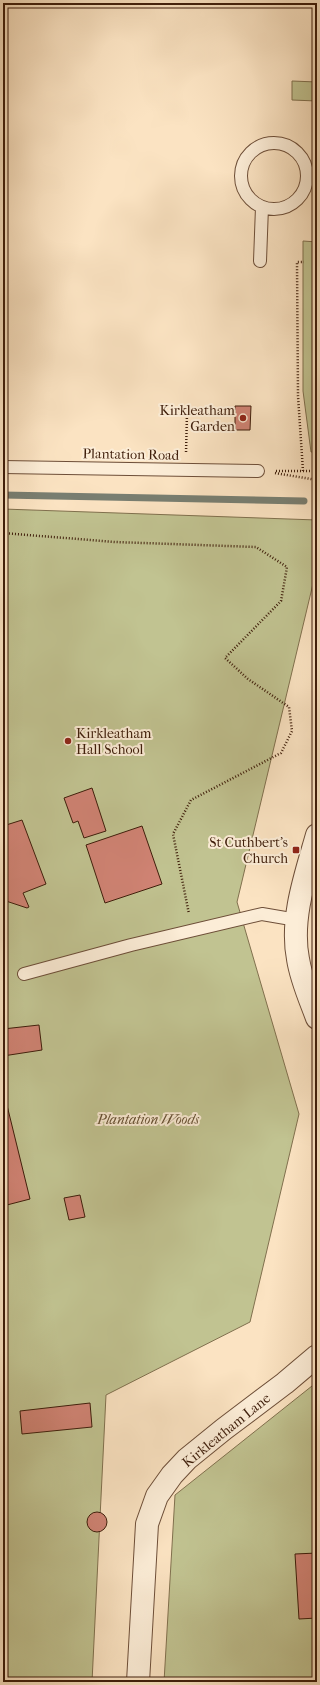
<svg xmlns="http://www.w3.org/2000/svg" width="320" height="1685" viewBox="0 0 320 1685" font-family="'IM FELL French Canon',serif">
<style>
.green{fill:#c1c391;stroke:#80704e}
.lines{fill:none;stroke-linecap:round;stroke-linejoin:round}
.stream{stroke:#787e71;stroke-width:7}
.building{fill:#d08374;stroke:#3e1d0a}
.lane-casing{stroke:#6d4e38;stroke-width:14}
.street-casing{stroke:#6d4e38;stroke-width:24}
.path{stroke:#3e1d0a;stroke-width:2.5;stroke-dasharray:1 2;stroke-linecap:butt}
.lane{stroke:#fcedd7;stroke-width:12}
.street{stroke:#fcedd7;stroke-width:22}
.poi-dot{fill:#8f2418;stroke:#fcedd7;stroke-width:1.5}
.labels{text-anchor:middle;stroke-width:4;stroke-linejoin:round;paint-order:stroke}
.poi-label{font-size:14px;fill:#3e1d0a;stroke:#fcedd7;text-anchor:end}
.street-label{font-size:14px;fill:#3e1d0a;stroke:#fcedd7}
.park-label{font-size:14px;font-style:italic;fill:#654f32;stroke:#fcedd7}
</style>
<rect width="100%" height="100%" fill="#fbe3c2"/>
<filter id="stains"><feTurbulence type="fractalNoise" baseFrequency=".005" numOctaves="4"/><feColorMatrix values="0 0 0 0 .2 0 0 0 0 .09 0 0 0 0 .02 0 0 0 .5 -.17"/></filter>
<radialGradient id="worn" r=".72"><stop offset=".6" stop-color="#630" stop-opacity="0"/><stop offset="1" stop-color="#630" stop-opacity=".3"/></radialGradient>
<path class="green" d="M292 81 317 82V101L292 100Z
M303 241 317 242V452H311L303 391Z
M3 509 317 520V567L237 902 299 1114 250 1322 106 1395 92 1682H3Z
M317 1382V1682H164L175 1495Z"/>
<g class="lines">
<path class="stream" d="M3 495 304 501"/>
</g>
<path class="building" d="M235 406H251L250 430H235Z
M92 788 106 831 84 838 78 821 73 823 64 798Z
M22 820 46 884 23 893 29 907 27 908 6 901 3 902V826Z
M142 826 162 884 105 903 86 845Z
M39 1025 42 1050 3 1056V1029Z
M3 1089 30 1199 3 1206Z
M80 1195 85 1217 69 1220 64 1198Z
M90 1403 92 1427 22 1434 20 1411Z
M87 1522a10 10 0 1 1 20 0a10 10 0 1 1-20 0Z
M317 1553V1618L299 1619 295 1554Z"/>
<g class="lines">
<defs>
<path id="lane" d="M241 176a33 33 0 1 1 66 0a33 33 0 1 1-66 0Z
M260 261 262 207
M3 467 258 471
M24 974 131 945 262 914 297 920"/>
<path id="street" d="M317 835C306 874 290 918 298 959 301 979 310 999 317 1018
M138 1682 147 1524 157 1496 172 1475 187 1459 224 1429 285 1383 317 1356"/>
</defs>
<use href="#lane" class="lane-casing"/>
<use href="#street" class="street-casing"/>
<path class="path" d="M162 413H187L186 453
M276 471H317
M303 471 298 396 297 262H304
M275 473 317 480
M3 533 115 542 256 547 287 567 281 601 225 658 248 679 289 707 292 731 281 753 191 800 173 834 189 914"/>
<use href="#lane" class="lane"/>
<use href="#street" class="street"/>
</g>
<g class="poi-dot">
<circle cx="243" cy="418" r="4"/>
<circle cx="68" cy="741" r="4"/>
<rect x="292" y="846" width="8" height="8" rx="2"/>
</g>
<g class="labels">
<g class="poi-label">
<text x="235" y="415">Kirkleatham<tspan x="235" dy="16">Garden</tspan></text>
<text x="76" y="738" text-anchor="start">Kirkleatham<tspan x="76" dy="16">Hall School</tspan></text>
<text x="288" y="847">St Cuthbert's<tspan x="288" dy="16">Church</tspan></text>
</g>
<g class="street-label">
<text transform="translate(131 454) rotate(1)" y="5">Plantation Road</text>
<text transform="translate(226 1430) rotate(-39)" y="5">Kirkleatham Lane</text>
</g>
<g class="park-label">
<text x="148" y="1124">Plantation Woods</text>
</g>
</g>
<rect width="320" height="1685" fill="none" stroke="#fbe3c2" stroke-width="16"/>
<rect x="4" y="4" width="312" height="1677" fill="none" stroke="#3e1d0a" stroke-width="2"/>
<rect x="8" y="8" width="304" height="1669" fill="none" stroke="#3e1d0a"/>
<rect width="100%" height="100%" filter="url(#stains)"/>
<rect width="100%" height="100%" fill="url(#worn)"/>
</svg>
